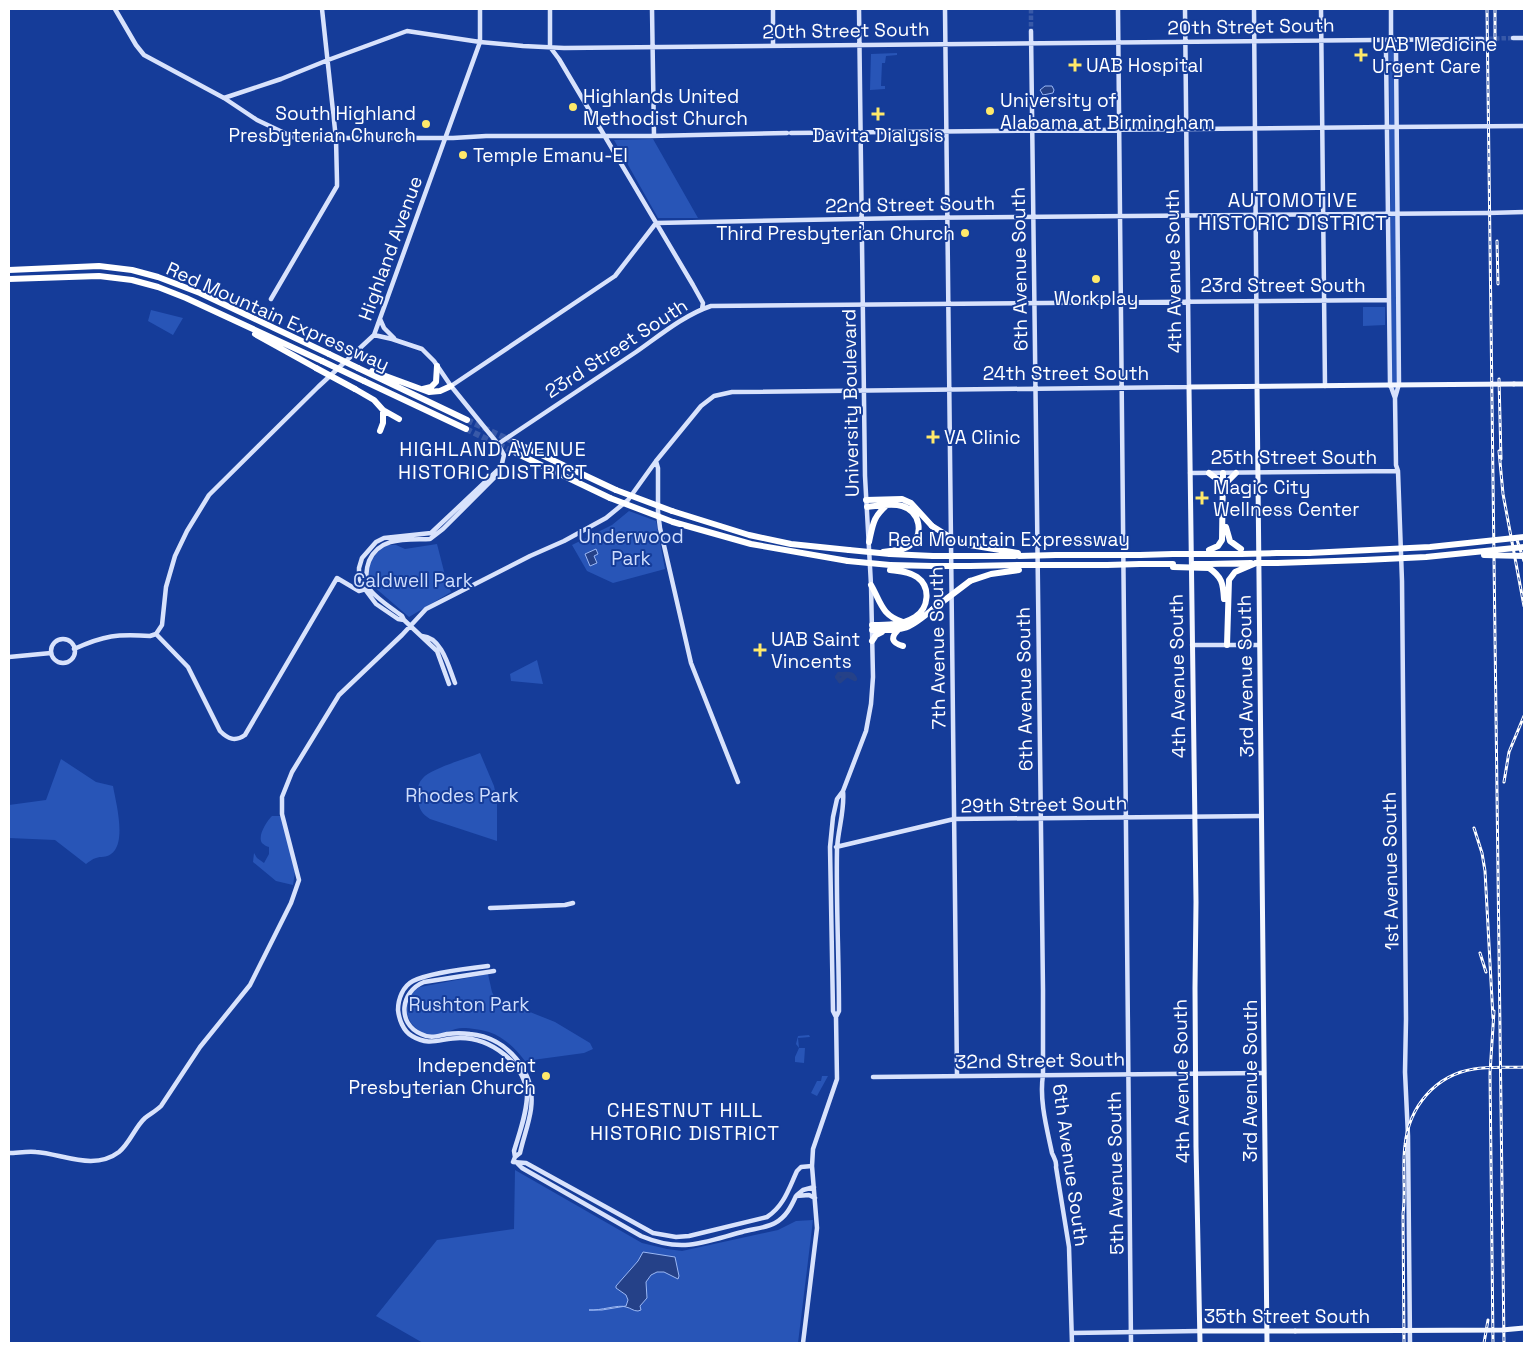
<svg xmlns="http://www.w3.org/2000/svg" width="1533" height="1352" viewBox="0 0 1533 1352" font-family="'Space Grotesk',sans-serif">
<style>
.green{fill:#2855b7}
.water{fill:#254188;stroke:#9bb8f5}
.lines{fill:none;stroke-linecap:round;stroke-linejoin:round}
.canal{stroke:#254188;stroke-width:4.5}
.secondary-tunnel{stroke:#3859a8;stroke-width:4.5;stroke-dasharray:4.5 2;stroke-linecap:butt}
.highway-tunnel{stroke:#3859a8;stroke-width:6;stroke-dasharray:6 3;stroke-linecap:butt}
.secondary{stroke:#d8e2fc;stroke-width:4.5}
.primary{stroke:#f4f7ff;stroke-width:5}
.highway{stroke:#fff;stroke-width:6}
.rail-casing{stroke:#fff;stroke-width:3}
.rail{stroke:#153c99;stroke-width:1;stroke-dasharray:4;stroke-linecap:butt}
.secondary-bridge{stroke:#d8e2fc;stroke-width:4.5}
.primary-bridge{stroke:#f4f7ff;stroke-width:5}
.highway-bridge{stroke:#fff;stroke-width:6}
.poi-dot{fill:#ffe96a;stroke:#153c99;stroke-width:2}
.labels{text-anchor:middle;stroke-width:4;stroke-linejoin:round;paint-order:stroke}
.street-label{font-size:19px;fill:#fff;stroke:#153c99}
.poi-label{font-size:19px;fill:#fff;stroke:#153c99;text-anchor:start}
.park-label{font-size:19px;fill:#d0defd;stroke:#153c99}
.neighbourhood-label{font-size:20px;letter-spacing:1px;fill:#fff;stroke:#153c99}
</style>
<rect width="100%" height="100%" fill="#153c99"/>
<path class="green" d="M1391 47 1394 51 1398 384 1395 392 1392 384 1389 51Z
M897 53V55L886 56 885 63H882L881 86H885V89L870 90 871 54Z
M653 139 698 218H658L614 140Z
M1363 307H1385V325L1363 326Z
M151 310 183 318 173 335 148 321Z
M629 511 656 521 665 569 613 583 587 571 572 545 612 525Z
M437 544 447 583 451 592 409 617 373 586C362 571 372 553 388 545H396L405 549Z
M537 660 543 684 511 681 510 674Z
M480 753 494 786 497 800V841L430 819C422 814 419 809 418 800 417 792 417 784 423 778 430 769 468 758 480 753Z
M61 759 96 782 113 786C116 803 127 843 111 854 106 858 101 856 96 858 92 859 89 862 86 864L55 840 9 838V805L46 800Z
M272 816H282L295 872 293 885 276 881 253 862 254 853 257 858 264 863 269 854V847C267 847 263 844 262 843 257 836 267 821 272 816Z
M488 974 492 992 495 998 555 1022 590 1043 593 1049 584 1053 525 1061C516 1049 504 1037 489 1032 482 1030 470 1028 463 1028 453 1028 443 1035 433 1035 417 1035 404 1019 407 1004 408 995 413 991 420 987Z
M809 1035 810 1037 798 1038 799 1048H805L804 1063 795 1062V1057L799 1048 796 1044 798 1036Z
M822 1076H828L817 1096 811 1093 817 1081H821Z
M515 1170 642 1243 667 1249 682 1251 778 1230 796 1221 813 1220 798 1343H423L376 1316 437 1240 514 1229Z"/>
<path class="water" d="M1045 86H1052L1054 90 1053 93 1043 95 1040 90Z
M596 549 598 554 594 556 597 563 590 566 585 554Z
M643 1252 675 1257 679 1276 678 1279 664 1272H657L651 1275 646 1282 647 1298 640 1306 641 1310 638 1311C633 1311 631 1308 626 1307 619 1304 600 1311 589 1310H602L626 1306 628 1300 626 1295 616 1288V1286L638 1261Z"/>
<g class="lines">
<path class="canal" d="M855 679 847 675 840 681 837 677 839 674C846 675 852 671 855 679"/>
<path class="secondary-tunnel" d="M1031 9V31
M1482 39 1513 38"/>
<path class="highway-tunnel" d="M467 420 514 442
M466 429 516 453"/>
<path class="secondary" d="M115 9 136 45 144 55 224 98 257 120 295 138H453L486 136H650L787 133
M652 9 654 136
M773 9V46
M945 9 957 1076
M1118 9 1131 1343
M1254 9 1257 386
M1321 9 1325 386
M1391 9V39L1396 51 1399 384 1395 398 1396 465 1398 471 1402 581 1406 1019 1405 1072 1408 1136 1410 1343
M1031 31 1043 990V1075C1039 1100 1047 1129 1052 1153 1054 1158 1057 1161 1056 1167L1069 1247 1072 1343
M1513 38H1524
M1391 39 1386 51 1390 384 1395 398
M550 47 559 59 693 285 703 303 702 309
M550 47V9
M224 98 281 79 328 60 407 31 480 42 523 46 564 48 1482 39
M791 133 1390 127
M271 299 337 186V181L336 139 322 9
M380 319 384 328 394 338
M374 335 392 339 422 349 434 361 451 386 498 444 504 455 500 472 443 529 430 539C407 540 380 536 369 561 366 569 365 580 369 588 374 597 393 609 402 616L404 620 437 651 449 684
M451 386 615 276 656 223 905 218 1488 213
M498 444C544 413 590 383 636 352 659 336 684 315 711 306L1389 300
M656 461 658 468V512L660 528 691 663 738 782
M1190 473 1398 471
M404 620 398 619 376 604 364 588 359 578V568L362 558 376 542 384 538 431 533 501 467
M156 634 188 667 220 731C228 739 235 742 245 735L337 578 359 591 369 588
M422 636C442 637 449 668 455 683
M51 651a12 12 0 1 1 24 0a12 12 0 1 1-24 0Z
M1192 645H1259
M74 649C105 635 117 634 150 636L156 634 162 625 166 587 175 556 187 531 209 495 318 387 374 335 480 42V9
M9 657 51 653
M836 847 954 819 1261 816
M490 908 565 905 573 903
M488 966C470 968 429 973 413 981 403 986 398 999 398 1010 399 1019 403 1031 412 1036 430 1047 441 1038 460 1038 491 1038 525 1063 527 1095 527 1113 519 1134 514 1151L515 1157
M494 971 424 982C401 991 396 1023 421 1034 431 1039 437 1036 447 1034 454 1033 463 1033 470 1034 507 1037 536 1072 531 1109 529 1124 523 1139 520 1153L515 1157 513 1162 526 1163 653 1233 676 1237 689 1236 767 1217C784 1206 789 1188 797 1171L801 1167 812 1166
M836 1017 833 1011 830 847 833 817 837 799 843 791 866 731 871 704 873 677 871 585 865 476 859 9
M873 1077 1264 1073
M9 1153C17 1153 27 1151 36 1152 63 1154 94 1171 119 1152 130 1143 135 1127 145 1118 150 1114 156 1111 161 1106L200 1047 250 985 291 903 299 880 282 814V797L292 772 339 695 402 635 426 609 530 556 564 541 606 518 628 500 656 461 701 406 714 396 732 392 1189 387 1185 9
M518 1164 522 1168 641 1236C682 1253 701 1243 742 1232 752 1229 766 1228 775 1223 786 1217 791 1207 796 1196L809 1195 815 1198
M797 1195 803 1190 814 1187
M1072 1333 1200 1331
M803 1343 817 1228 812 1166 813 1149 837 1079 836 1017 839 1011C839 957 836 902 837 849 838 829 845 810 843 791"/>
<path class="primary" d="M1514 384H1524
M1257 386 1267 1343
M1200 1331H1295
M1200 1343 1196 1147 1195 988 1196 902 1189 387 1389 385"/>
<path class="highway" d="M9 270 99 266 132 270 158 277 200 293 329 354
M9 279 99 276 132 280 158 287 186 298 322 361
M255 334 316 368
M358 368 467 420
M372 371 429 392 440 391 451 386
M364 381 466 429
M355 389 374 400 383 410 399 419
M423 389 431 387 436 382 437 366
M380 431 383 423V410
M514 442 616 490
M516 453 610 498
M1209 473 1222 483
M1226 483 1236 473
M866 500 902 499 911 503 932 526
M867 507C878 506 891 503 902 506 920 511 925 535 909 546 902 551 891 550 883 552
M672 511 749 535 791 544 849 550
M673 522 751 544 848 561
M1226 527 1230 541 1241 549
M869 542C873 524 873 517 887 505
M970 545 1018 553
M1209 550 1218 546 1222 540 1223 473
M1277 553H1309
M890 554 933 556
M1209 554H1241
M1056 555H1107
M1140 555 1173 554
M970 556H1015
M1277 563 1364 560
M1140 564H1173
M1210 564 1251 563
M890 565 933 566
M1056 565H1107
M970 566 1019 565
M1209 568C1222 577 1223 583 1224 599
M970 581 991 574 1019 570
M871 585C881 602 881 615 903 622
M872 625C886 625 902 625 915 617 929 608 931 587 917 577 909 571 899 571 890 570
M872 630C905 630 907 631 933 609
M898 630C890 638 892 643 903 646
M872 641 876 635 882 632
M1227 645 1229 580 1235 572 1256 563"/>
<defs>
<path id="rail" d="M1487 9 1504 1343
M1495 9V46
M1497 241 1498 284
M1499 379 1501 459
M1499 451 1503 494 1524 606
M1516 537 1524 561
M1504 782 1509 752 1524 716
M1474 828 1482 853 1485 871 1493 1018
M1480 953 1486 972
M1404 1343 1403 1214C1406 1191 1402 1168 1405 1145 1409 1107 1435 1075 1474 1069 1491 1066 1508 1068 1524 1067
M1484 1343 1488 1320
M1493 1343 1490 1073 1494 1011"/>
</defs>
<use href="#rail" class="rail-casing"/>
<use href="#rail" class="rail"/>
<path class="secondary-bridge" d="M1390 127 1524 126
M1488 213 1524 212"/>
<path class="primary-bridge" d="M1389 385 1514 384
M1295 1331 1502 1330 1524 1328"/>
<path class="highway-bridge" d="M329 354 358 368
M322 361 364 381
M316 368 355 389
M616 490 672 511
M610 498 673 522
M932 526 953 539 970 545
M849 550 890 554
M1309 553 1430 547 1524 537
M1173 554H1209
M1241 554 1277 553
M1107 555H1140
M1484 555 1524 556
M933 556H970
M1019 556 1056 555
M1364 560 1426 557 1524 547
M848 561 890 565
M1256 563H1277
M1194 564H1210
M1019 565H1056
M1107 565 1140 564
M933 566H970
M1173 567 1209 568
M933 609 970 581"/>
</g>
<g class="poi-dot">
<path d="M1358.5 47.5h5v5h5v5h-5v5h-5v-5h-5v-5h5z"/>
<path d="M1072.5 57.5h5v5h5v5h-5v5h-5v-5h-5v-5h5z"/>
<circle cx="573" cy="107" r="5"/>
<circle cx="990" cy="111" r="5"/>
<path d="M875.5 106.5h5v5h5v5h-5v5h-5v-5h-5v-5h5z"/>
<circle cx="426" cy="124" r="5"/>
<circle cx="463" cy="155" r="5"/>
<circle cx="965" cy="233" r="5"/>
<circle cx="1096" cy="279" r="5"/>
<path d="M930.5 429.5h5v5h5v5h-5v5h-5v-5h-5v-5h5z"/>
<path d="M1199.5 490.5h5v5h5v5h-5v5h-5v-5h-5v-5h5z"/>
<path d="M757.5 642.5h5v5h5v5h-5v5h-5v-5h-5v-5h5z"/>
<circle cx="546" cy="1076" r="5"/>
</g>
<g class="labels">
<g class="street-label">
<text transform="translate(1251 26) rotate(-1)" y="7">20th Street South</text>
<text transform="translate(846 30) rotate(-1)" y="7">20th Street South</text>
<text transform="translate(910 204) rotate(-1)" y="7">22nd Street South</text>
<text transform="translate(390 248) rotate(-70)" y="7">Highland Avenue</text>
<text transform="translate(1019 269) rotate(-91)" y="7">6th Avenue South</text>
<text transform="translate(1173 271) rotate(-91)" y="7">4th Avenue South</text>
<text x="1283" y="292">23rd Street South</text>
<text transform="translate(278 316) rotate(24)" y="7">Red Mountain Expressway</text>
<text transform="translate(616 348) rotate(-33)" y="7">23rd Street South</text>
<text x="1066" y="380">24th Street South</text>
<text transform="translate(850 403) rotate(-91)" y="7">University Boulevard</text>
<text x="1294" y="464">25th Street South</text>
<text x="1009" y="546">Red Mountain Expressway</text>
<text transform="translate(937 648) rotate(-91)" y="7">7th Avenue South</text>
<text transform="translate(1177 676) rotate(-91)" y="7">4th Avenue South</text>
<text transform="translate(1245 676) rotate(-91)" y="7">3rd Avenue South</text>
<text transform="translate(1024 689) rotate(-91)" y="7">6th Avenue South</text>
<text transform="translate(1044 804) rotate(-1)" y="7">29th Street South</text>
<text transform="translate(1390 871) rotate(-91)" y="7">1st Avenue South</text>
<text transform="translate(1040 1060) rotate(-1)" y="7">32nd Street South</text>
<text transform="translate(1181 1081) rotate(-91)" y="7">4th Avenue South</text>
<text transform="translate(1250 1081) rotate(-90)" y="7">3rd Avenue South</text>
<text transform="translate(1071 1165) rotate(82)" y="7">6th Avenue South</text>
<text transform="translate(1115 1173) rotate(-91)" y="7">5th Avenue South</text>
<text x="1287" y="1323">35th Street South</text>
</g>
<g class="poi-label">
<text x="1372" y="51">UAB Medicine<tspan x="1372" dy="22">Urgent Care</tspan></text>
<text x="1086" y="72">UAB Hospital</text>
<text x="583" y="103">Highlands United<tspan x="583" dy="22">Methodist Church</tspan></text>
<text x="1000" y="107">University of<tspan x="1000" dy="22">Alabama at Birmingham</tspan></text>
<text x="416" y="120" text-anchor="end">South Highland<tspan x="416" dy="22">Presbyterian Church</tspan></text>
<text x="878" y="142" text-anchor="middle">Davita Dialysis</text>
<text x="473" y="162">Temple Emanu-El</text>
<text x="955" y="240" text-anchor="end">Third Presbyterian Church</text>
<text x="1096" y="305" text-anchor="middle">Workplay</text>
<text x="944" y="444">VA Clinic</text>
<text x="1213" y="494">Magic City<tspan x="1213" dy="22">Wellness Center</tspan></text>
<text x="771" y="646">UAB Saint<tspan x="771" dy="22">Vincents</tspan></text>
<text x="536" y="1072" text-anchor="end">Independent<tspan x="536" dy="22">Presbyterian Church</tspan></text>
</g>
<g class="park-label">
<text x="631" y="543">Underwood<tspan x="631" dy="22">Park</tspan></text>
<text x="413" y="587">Caldwell Park</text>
<text x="462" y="802">Rhodes Park</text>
<text x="469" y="1011">Rushton Park</text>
</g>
<g class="neighbourhood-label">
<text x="1293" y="207">AUTOMOTIVE<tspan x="1293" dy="23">HISTORIC DISTRICT</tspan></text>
<text x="493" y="456">HIGHLAND AVENUE<tspan x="493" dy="23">HISTORIC DISTRICT</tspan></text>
<text x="685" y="1117">CHESTNUT HILL<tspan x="685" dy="23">HISTORIC DISTRICT</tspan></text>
</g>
</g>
<rect width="1533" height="1352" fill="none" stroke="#ffffff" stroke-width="20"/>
</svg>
